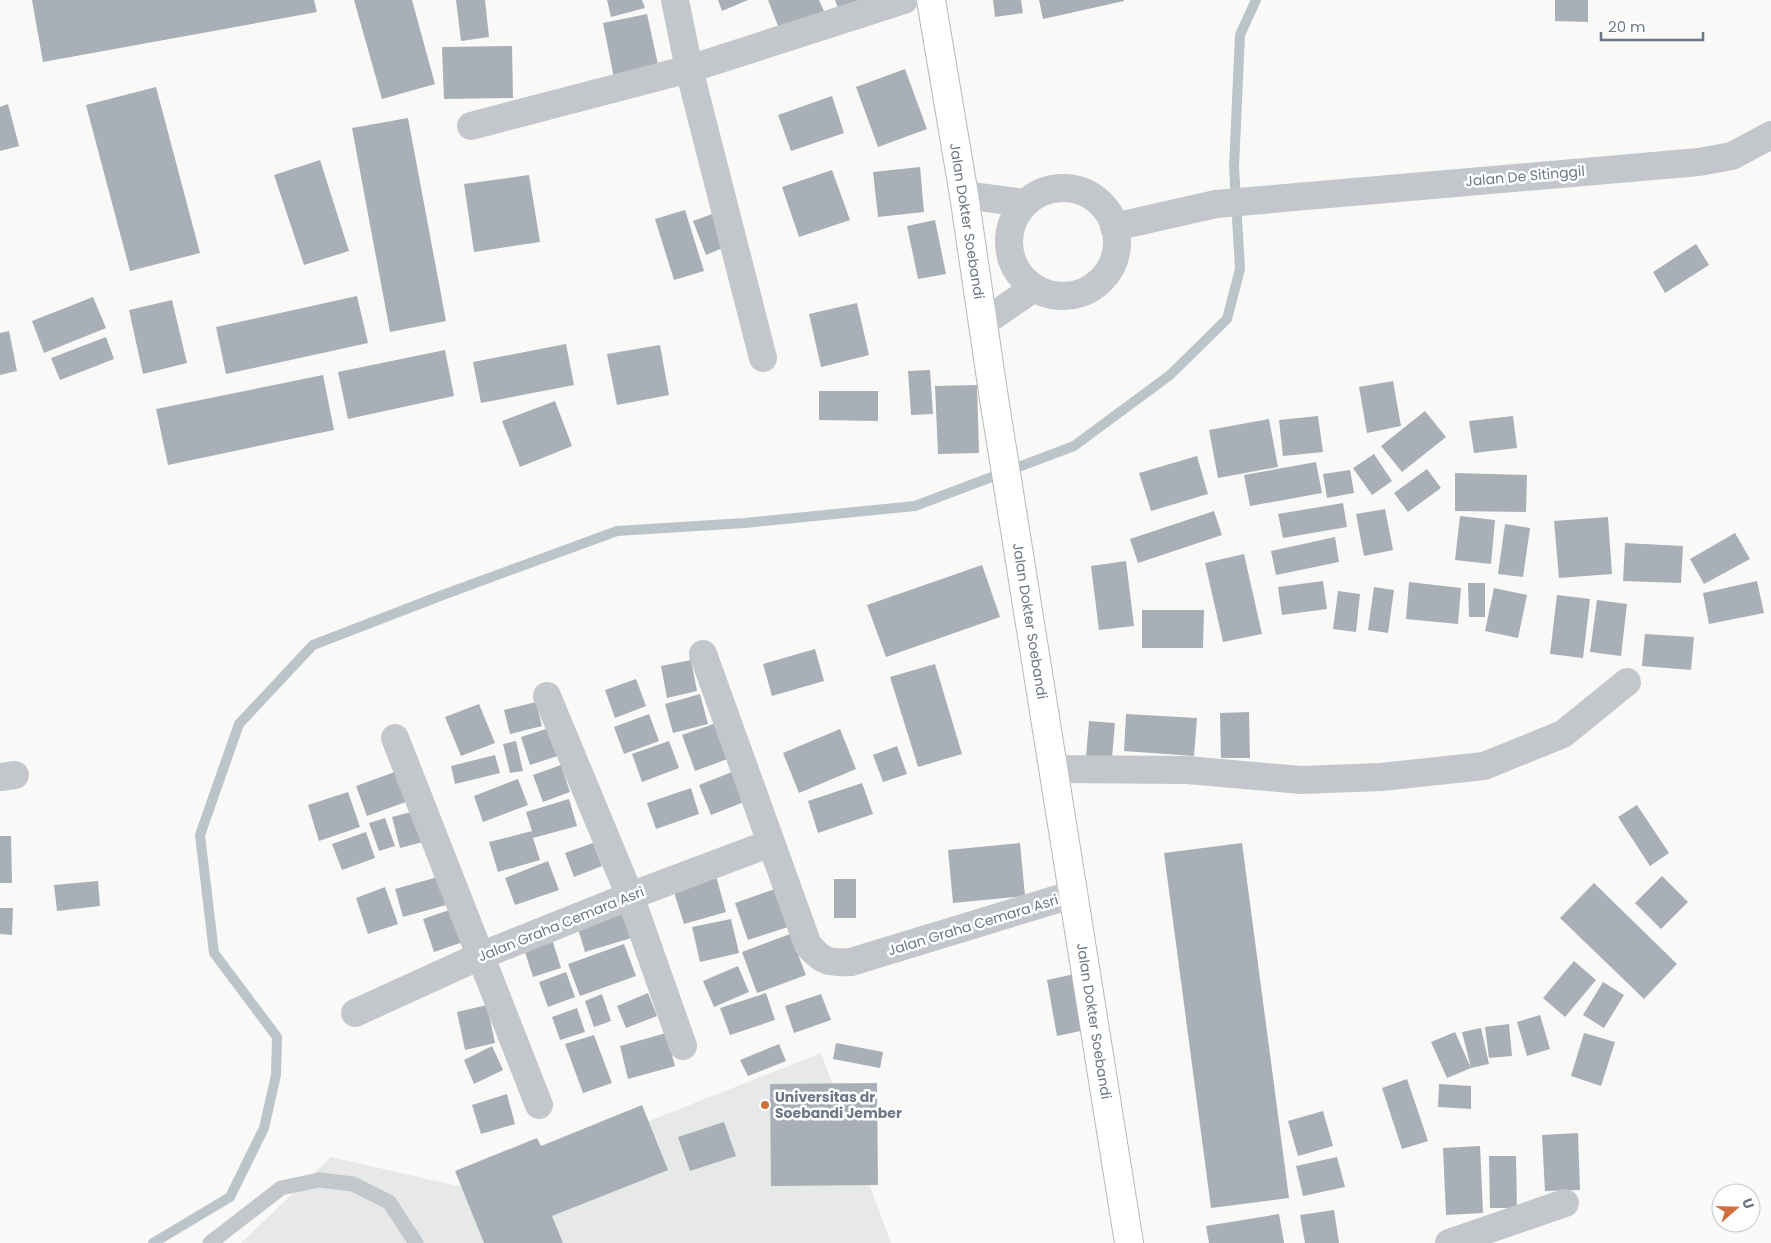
<svg xmlns="http://www.w3.org/2000/svg" width="1771" height="1243" viewBox="0 0 1771 1243" font-family="Poppins,sans-serif">
<style>
.built{fill:#e7e8e8}
.lines{fill:none;stroke-linecap:round;stroke-linejoin:round}
.stream{stroke:#bbc4c9;stroke-width:10}
.building{fill:#a9afb6}
.secondary-casing{stroke:#b4b8bd;stroke-width:30}
.service{stroke:#c3c6ca;stroke-width:15}
.minor{stroke:#c3c6ca;stroke-width:28}
.secondary{stroke:#fff;stroke-width:28}
.poi-dot{fill:#d26f3f;stroke:#fff;stroke-width:2}
.labels{text-anchor:middle;stroke-width:5;stroke-linejoin:round;paint-order:stroke}
.street-label{font-size:14px;fill:#6c7885;stroke:#fff}
.poi-label{font-size:14px;font-weight:bold;fill:#6c7885;stroke:#fff;text-anchor:start}
</style>
<rect width="100%" height="100%" fill="#f9f9f8"/>
<path class="built" d="M821 1053 891 1243H241L331 1157 475 1190Z"/>
<g class="lines">
<path class="stream" d="M153 1243 230 1197 264 1128 276 1075 277 1037 214 953 200 835 239 724 313 645 440 596 617 531 745 523 915 506 1074 446 1170 375 1227 319 1240 269 1234 167 1240 35 1256 0"/>
</g>
<path class="building" d="M32 0H314L317 12 43 62Z
M354 0H412L435 84 382 99Z
M456 0H485L489 37 461 41Z
M607 0H642L645 8 611 17Z
M718 0H748L722 11Z
M768 0H819L827 18 782 36Z
M835 0H876L840 13Z
M993 0H1021L1023 13 995 17Z
M1039 0H1124V1L1043 19Z
M1555 0H1588V22L1555 21Z
M647 14 659 69 614 78 603 23Z
M512 46 513 98 444 99 442 47Z
M905 69 927 129 878 147 856 87Z
M156 87 200 253 130 271 86 105Z
M832 96 844 133 791 151 778 115Z
M8 104 19 146 0 151V107Z
M408 118 446 321 390 332 352 128Z
M320 160 349 251 304 265 274 175Z
M920 167 924 212 878 217 873 172Z
M832 170 850 220 799 237 782 187Z
M529 175 540 242 474 252 464 184Z
M685 210 704 271 674 280 655 219Z
M712 214 725 247 706 255 693 221Z
M935 220 946 274 918 279 907 226Z
M1696 244 1709 265 1665 293 1653 272Z
M357 296 368 343 226 374 216 327Z
M93 297 106 328 44 353 32 321Z
M172 300 187 363 143 374 129 310Z
M857 303 869 355 821 367 809 314Z
M9 331 17 371 0 375V333Z
M106 337 114 359 60 380 51 358Z
M566 344 574 385 481 403 473 362Z
M660 345 669 395 617 405 607 354Z
M445 350 454 396 348 419 338 372Z
M930 370 933 414 911 415 908 371Z
M323 375 334 430 168 465 156 409Z
M1393 381 1401 426 1367 433 1359 387Z
M977 385 979 453 938 454 935 386Z
M819 391H878V421L819 420Z
M555 401 572 446 520 467 502 421Z
M1425 411 1446 437 1402 472 1381 446Z
M1318 416 1323 452 1283 456 1279 420Z
M1513 416 1517 448 1474 453 1469 421Z
M1269 419 1278 467 1218 478 1209 430Z
M1374 454 1392 481 1372 495 1353 468Z
M1197 456 1208 494 1151 511 1139 473Z
M1316 462 1322 493 1250 506 1244 475Z
M1427 469 1441 488 1408 512 1394 493Z
M1350 470 1354 493 1327 498 1323 474Z
M1455 473 1527 475 1526 512 1455 511Z
M1343 503 1347 527 1283 538 1278 514Z
M1385 509 1393 550 1364 556 1356 514Z
M1214 511 1222 535 1138 563 1130 539Z
M1460 516 1495 520 1491 564 1455 560Z
M1608 517 1612 574 1559 578 1554 521Z
M1505 524 1530 528 1523 577 1498 574Z
M1735 533 1750 559 1704 584 1690 559Z
M1335 537 1339 562 1276 575 1271 551Z
M1625 543 1683 546 1681 583 1623 581Z
M1244 554 1262 634 1223 642 1205 563Z
M1126 561 1134 626 1099 630 1091 566Z
M982 565 1000 617 886 657 867 605Z
M1323 581 1327 609 1282 615 1278 587Z
M1757 581 1764 613 1709 624 1703 593Z
M1409 582 1461 588 1458 624 1406 619Z
M1468 583H1485V617H1469Z
M1374 587 1394 590 1388 633 1368 630Z
M1494 588 1527 595 1518 638 1485 631Z
M1338 591 1360 594 1356 632 1333 629Z
M1557 595 1590 599 1583 658 1550 654Z
M1597 600 1627 604 1621 656 1590 652Z
M1142 610H1204L1203 648H1142Z
M1645 634 1694 637 1691 670 1642 666Z
M815 649 824 681 772 696 763 664Z
M691 660 697 691 667 698 661 666Z
M935 664 962 754 918 767 890 677Z
M636 679 646 706 615 718 605 690Z
M700 694 708 724 673 733 665 704Z
M536 702 542 726 510 734 504 710Z
M479 704 495 743 461 756 445 717Z
M1249 712 1250 758H1221L1220 713Z
M649 714 659 741 624 754 614 727Z
M1126 714 1197 718 1194 756 1124 751Z
M1089 721 1115 723 1112 758 1086 756Z
M719 722 733 757 695 771 682 735Z
M555 726 564 754 530 765 521 737Z
M840 729 856 769 799 793 783 753Z
M516 741 523 771 510 773 503 744Z
M669 741 679 768 642 782 632 754Z
M897 746 907 774 883 782 873 755Z
M495 755 500 773 455 784 451 766Z
M561 765 570 792 543 802 533 775Z
M403 769 414 799 367 816 356 786Z
M732 772 744 802 711 815 699 785Z
M518 779 528 805 483 822 474 796Z
M862 783 873 814 818 833 808 801Z
M691 788 699 814 656 829 647 803Z
M348 792 360 827 319 841 308 805Z
M569 799 577 826 533 838 540 860 498 872 489 842 532 831 526 812Z
M1637 805 1669 853 1650 866 1618 817Z
M415 811 423 842 400 848 392 817Z
M385 818 395 846 379 851 369 823Z
M366 832 375 858 342 870 332 844Z
M0 836H11L12 883H0Z
M593 843 602 866 574 877 565 853Z
M1020 843 1025 896 953 903 948 850Z
M1242 843 1289 1198 1211 1208 1164 853Z
M548 861 559 890 515 905 505 878Z
M716 876 726 912 684 924 673 889Z
M1662 876 1688 902 1661 929 1635 903Z
M438 877 446 905 403 917 395 889Z
M834 879H856V918H834Z
M98 881 100 906 57 911 54 885Z
M1594 883 1677 964 1644 999 1560 918Z
M385 887 398 924 368 934 356 898Z
M775 889 788 927 748 940 735 903Z
M628 905 638 936 585 952 576 922Z
M0 908H13L12 935 0 934Z
M452 909 463 942 434 952 423 919Z
M731 919 739 953 700 962 692 927Z
M790 934 806 975 757 993 742 952Z
M551 936 561 968 533 977 523 946Z
M624 944 636 976 580 996 568 964Z
M1574 961 1596 980 1565 1017 1543 998Z
M738 966 749 992 714 1007 703 981Z
M566 972 575 997 548 1007 539 982Z
M1079 973 1090 1029 1057 1036 1047 980Z
M1603 982 1624 995 1604 1028 1583 1015Z
M648 993 657 1016 626 1028 617 1006Z
M766 993 775 1020 730 1035 720 1008Z
M602 994 611 1021 594 1027 585 1001Z
M821 994 831 1020 794 1033 785 1006Z
M487 1005 495 1043 465 1050 457 1012Z
M577 1008 585 1032 560 1040 552 1017Z
M1540 1015 1550 1049 1527 1056 1517 1022Z
M1509 1024 1512 1056 1489 1058 1485 1027Z
M1481 1028 1489 1064 1471 1068 1462 1032Z
M1455 1032 1471 1068 1447 1078 1431 1042Z
M666 1033 675 1066 628 1079 620 1046Z
M1584 1033 1615 1042 1601 1086 1571 1076Z
M594 1035 612 1083 583 1093 565 1044Z
M836 1043 883 1052 880 1068 833 1059Z
M779 1044 786 1061 748 1076 740 1060Z
M492 1046 503 1070 474 1084 464 1060Z
M1407 1079 1428 1141 1402 1149 1382 1088Z
M877 1083 878 1185 771 1186 770 1084Z
M1439 1084 1471 1086V1109L1438 1107Z
M507 1094 515 1124 481 1134 472 1105Z
M642 1105 668 1170 552 1216 563 1243H484L455 1171 537 1138 541 1146Z
M1323 1111 1333 1146 1298 1156 1288 1121Z
M724 1122 736 1156 690 1171 678 1137Z
M1578 1133 1580 1190 1545 1191 1542 1135Z
M1480 1146 1483 1213 1446 1215 1443 1148Z
M1489 1156H1516L1517 1208H1490Z
M1337 1157 1345 1187 1303 1196 1296 1166Z
M1334 1210 1339 1243H1305L1300 1215Z
M1279 1214 1284 1243H1209L1206 1226Z"/>
<g class="lines">
<defs>
<path id="secondary" d="M931 0 964 195 993 392 1129 1243"/>
</defs>
<use href="#secondary" class="secondary-casing"/>
<path class="service" d="M210 1243 281 1188 319 1180 353 1184 389 1202 416 1243"/>
<path class="minor" d="M675 0 689 69 763 358
M471 126 689 69 904 0
M1009 242a54 54 0 1 1 108 0a54 54 0 1 1-108 0Z
M964 195 1025 203
M1114 227 1216 204 1699 162 1732 156 1771 135
M983 323 1034 288
M703 654 808 945C823 962 828 963 851 962L1074 894
M547 696 630 896 683 1046
M395 738 539 1105
M1054 769 1187 770 1301 780 1381 777 1484 766 1563 734 1627 682
M0 777 15 775
M355 1013 480 956 630 896 771 843
M1449 1243 1565 1203"/>
<use href="#secondary" class="secondary"/>
</g>
<circle class="poi-dot" cx="765" cy="1105" r="5"/>
<g class="labels">
<g class="street-label">
<text transform="translate(1525 176) rotate(-5)" y="5">Jalan De Sitinggil</text>
<text transform="translate(967 221) rotate(81)" y="5">Jalan Dokter Soebandi</text>
<text transform="translate(1030 621) rotate(81)" y="5">Jalan Dokter Soebandi</text>
<text transform="translate(561 924) rotate(-22)" y="5">Jalan Graha Cemara Asri</text>
<text transform="translate(973 925) rotate(-17)" y="5">Jalan Graha Cemara Asri</text>
<text transform="translate(1094 1021) rotate(81)" y="5">Jalan Dokter Soebandi</text>
</g>
<g class="poi-label">
<text x="775" y="1102">Universitas dr<tspan x="775" dy="16">Soebandi Jember</tspan></text>
</g>
</g>
<g transform="translate(1736 1208) rotate(70)"><circle r="24" fill="#ffffff" stroke="#c4c9ce"/>
<path d="M0-4L9 19L0 12L-9 19Z" fill="#d26f3f"/>
<text y="-8" font-size="14" font-weight="bold" text-anchor="middle" fill="#6c7885">U</text>
</g>
<path d="M1601 32v8h102v-8" fill="none" stroke="#6c7885" stroke-width="2.5"/>
<text x="1608" y="32" font-size="15" fill="#6c7885" stroke="#ffffff" stroke-width="4" paint-order="stroke">20 m</text>
</svg>
